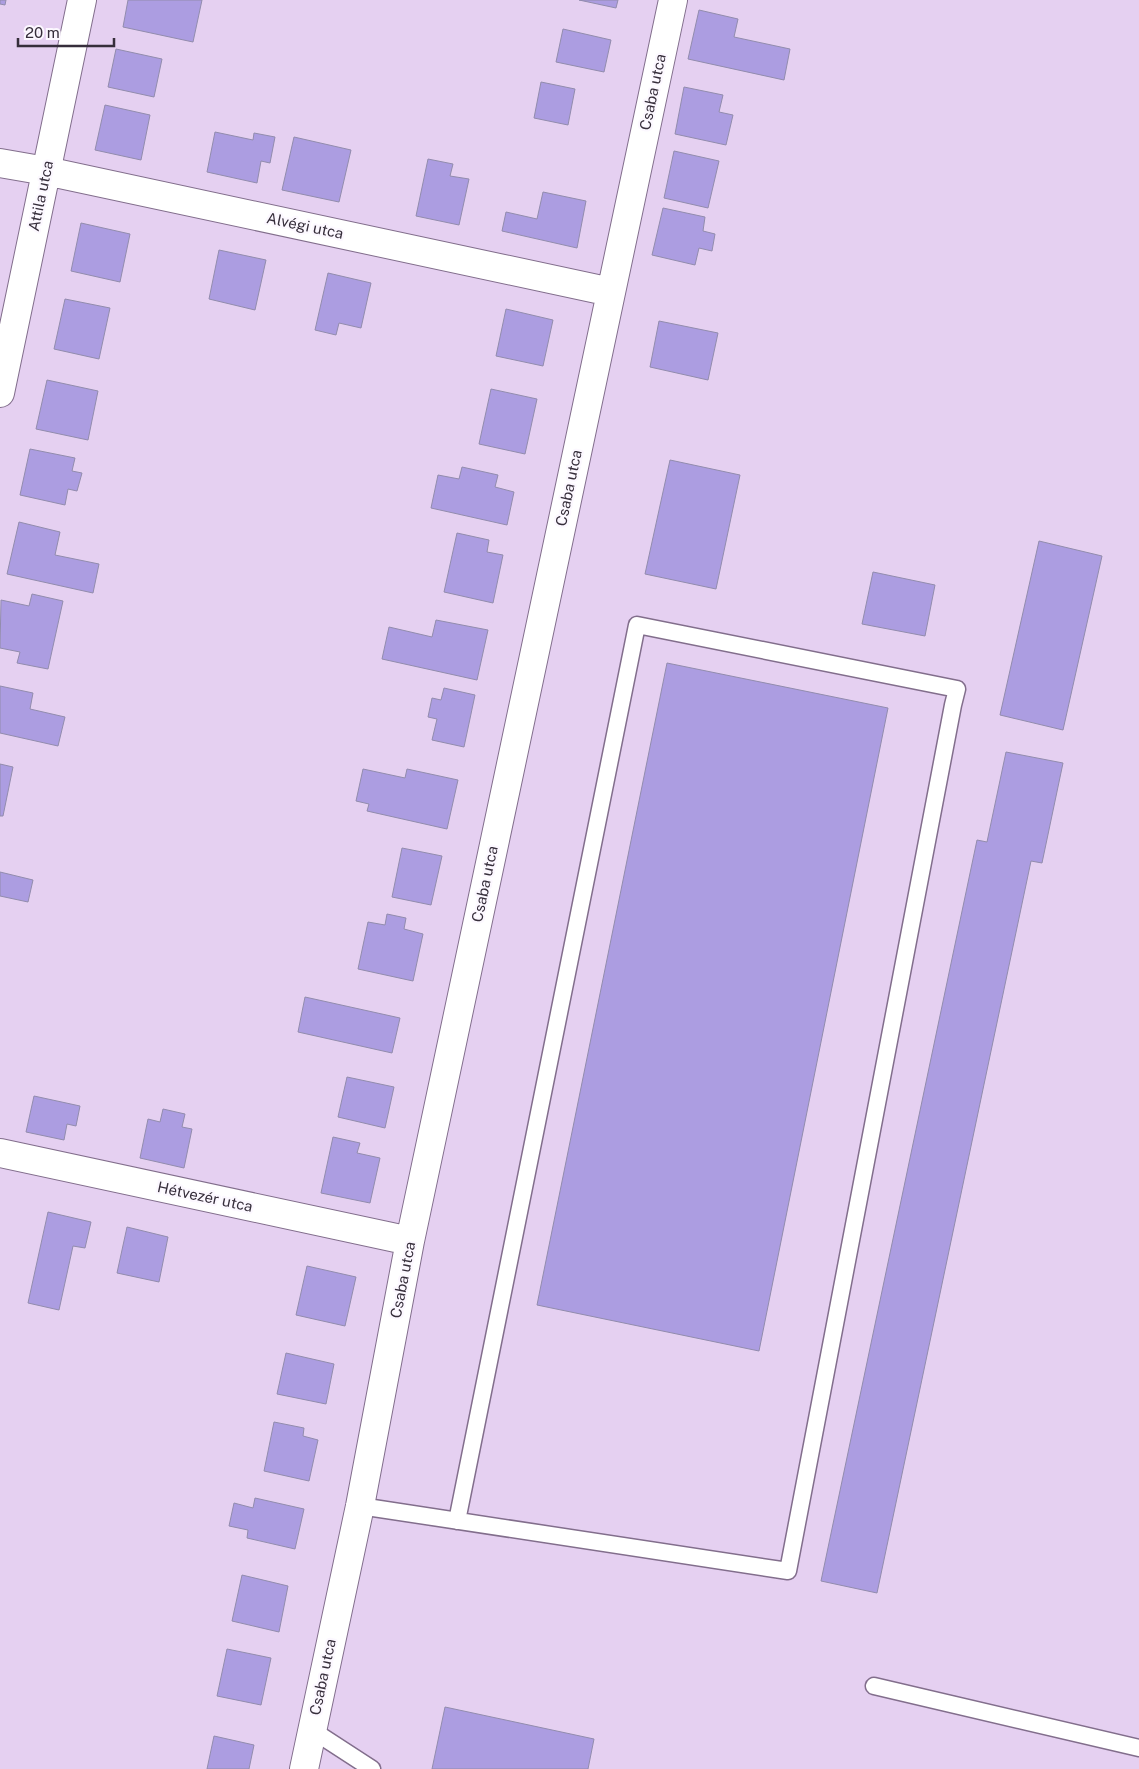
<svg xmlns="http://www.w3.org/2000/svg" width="1139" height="1769" viewBox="0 0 1139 1769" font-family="'Public Sans',sans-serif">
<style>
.building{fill:#ac9de1;stroke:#928cad}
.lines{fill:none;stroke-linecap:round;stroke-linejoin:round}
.service-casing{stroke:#826e8c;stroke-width:19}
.minor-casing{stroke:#826e8c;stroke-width:30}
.service{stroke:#fff;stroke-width:16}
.minor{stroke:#fff;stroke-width:28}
.labels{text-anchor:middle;stroke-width:4.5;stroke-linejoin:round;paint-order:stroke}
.street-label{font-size:15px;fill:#362e3b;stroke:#fcf8ff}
</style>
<rect width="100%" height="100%" fill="#e5d0f1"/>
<path class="building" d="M0 0H6L5 5 0 4Z
M128 0H202L193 42 123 27Z
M579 0H618L616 8Z
M699 10 738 19 734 37 790 49 784 80 688 59Z
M563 29 611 40 604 72 556 62Z
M116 49 162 59 154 97 108 87Z
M541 82 575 89 568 125 534 118Z
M684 87 723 95 719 112 733 115 726 145 675 134Z
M105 105 150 115 141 160 95 150Z
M215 132 253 140 254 133 275 137 270 163 261 161 257 183 207 172Z
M294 137 351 150 339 202 282 190Z
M674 151 719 161 708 208 664 198Z
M428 159 453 164 450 176 469 179 459 225 416 216Z
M543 192 586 201 577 248 502 231 506 212 537 219Z
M663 208 705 217 703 231 715 234 712 251 699 248 695 265 652 255Z
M81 223 130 234 120 282 71 271Z
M219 250 266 260 255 310 209 299Z
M328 273 371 283 361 328 339 323 336 335 315 330Z
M65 299 110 308 99 359 54 349Z
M506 309 553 320 543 366 496 356Z
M659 321 718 333 708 380 650 367Z
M47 380 98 391 88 440 36 429Z
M491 389 537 399 525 454 479 444Z
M30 449 75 458 72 471 82 473 77 491 68 489 65 505 20 495Z
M670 460 740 475 716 589 645 574Z
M462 467 498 475 495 487 514 492 507 525 431 508 438 475 459 479Z
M19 522 60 532 55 555 99 564 93 593 7 574Z
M457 533 489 540 487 552 503 555 493 603 444 592Z
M1039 541 1102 556 1063 730 1000 715Z
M873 572 935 585 925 636 862 624Z
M32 594 63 601 48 669 17 663 20 652 0 648 1 600 29 606Z
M436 620 488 630 477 680 382 659 389 627 432 637Z
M667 663 888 708 759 1351 537 1305Z
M0 686 33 693 30 709 65 717 58 746 0 733Z
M444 688 475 695 464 747 432 740 437 719 428 717 432 698 441 700Z
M1006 752 1063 763 1042 863 1031 861 877 1593 821 1581 977 840 987 842Z
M0 764 13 767 3 816H0Z
M363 769 405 778 407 769 458 780 447 829 367 811 369 804 356 801Z
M402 848 442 856 431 905 392 897Z
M0 872 33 880 28 902 0 896Z
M387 914 406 918 404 929 423 934 413 981 358 969 368 922 385 925Z
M305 997 400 1018 392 1053 298 1032Z
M347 1077 394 1087 385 1128 338 1117Z
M34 1096 80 1106 76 1126 67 1124 64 1140 26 1132Z
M163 1109 185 1114 182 1127 192 1129 184 1168 140 1158 148 1119 160 1122Z
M333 1137 360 1143 357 1153 380 1158 370 1203 321 1193Z
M48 1212 91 1222 85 1248 73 1246 59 1310 28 1303Z
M127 1227 168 1237 159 1282 117 1273Z
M307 1266 356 1277 345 1326 296 1315Z
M286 1353 334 1364 326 1404 277 1394Z
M274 1422 304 1428 303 1436 318 1440 309 1481 264 1471Z
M255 1498 304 1509 295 1549 247 1538 248 1530 229 1526 234 1503 253 1508Z
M242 1575 288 1586 279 1632 232 1621Z
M227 1649 271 1658 261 1705 217 1696Z
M445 1707 594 1739 588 1769H432Z
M214 1736 254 1745 249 1769H207Z"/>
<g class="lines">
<defs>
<path id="service" d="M360 1506 788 1571 953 705 957 689 637 625 457 1521
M874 1686 1139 1748
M312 1730 372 1769"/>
<path id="minor" d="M0 163 46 171 611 292
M0 393 82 0
M0 1153 410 1241
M304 1769 360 1506 410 1241 673 0"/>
</defs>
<use href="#service" class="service-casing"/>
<use href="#minor" class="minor-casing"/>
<use href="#service" class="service"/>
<use href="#minor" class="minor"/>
</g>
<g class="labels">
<g class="street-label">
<text transform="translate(653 92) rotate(-78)" y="5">Csaba utca</text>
<text transform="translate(41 196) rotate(-78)" y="5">Attila utca</text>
<text transform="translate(305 226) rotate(12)" y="5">Alvégi utca</text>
<text transform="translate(569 488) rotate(-78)" y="5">Csaba utca</text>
<text transform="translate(485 884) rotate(-78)" y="5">Csaba utca</text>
<text transform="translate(205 1197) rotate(12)" y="5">Hétvezér utca</text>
<text transform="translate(403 1280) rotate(-79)" y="5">Csaba utca</text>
<text transform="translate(323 1677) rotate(-78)" y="5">Csaba utca</text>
</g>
</g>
<path d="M18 38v8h96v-8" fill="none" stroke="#362e3b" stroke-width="2.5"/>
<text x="25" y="38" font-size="15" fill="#362e3b" stroke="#fcf8ff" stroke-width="4" paint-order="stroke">20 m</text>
</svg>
